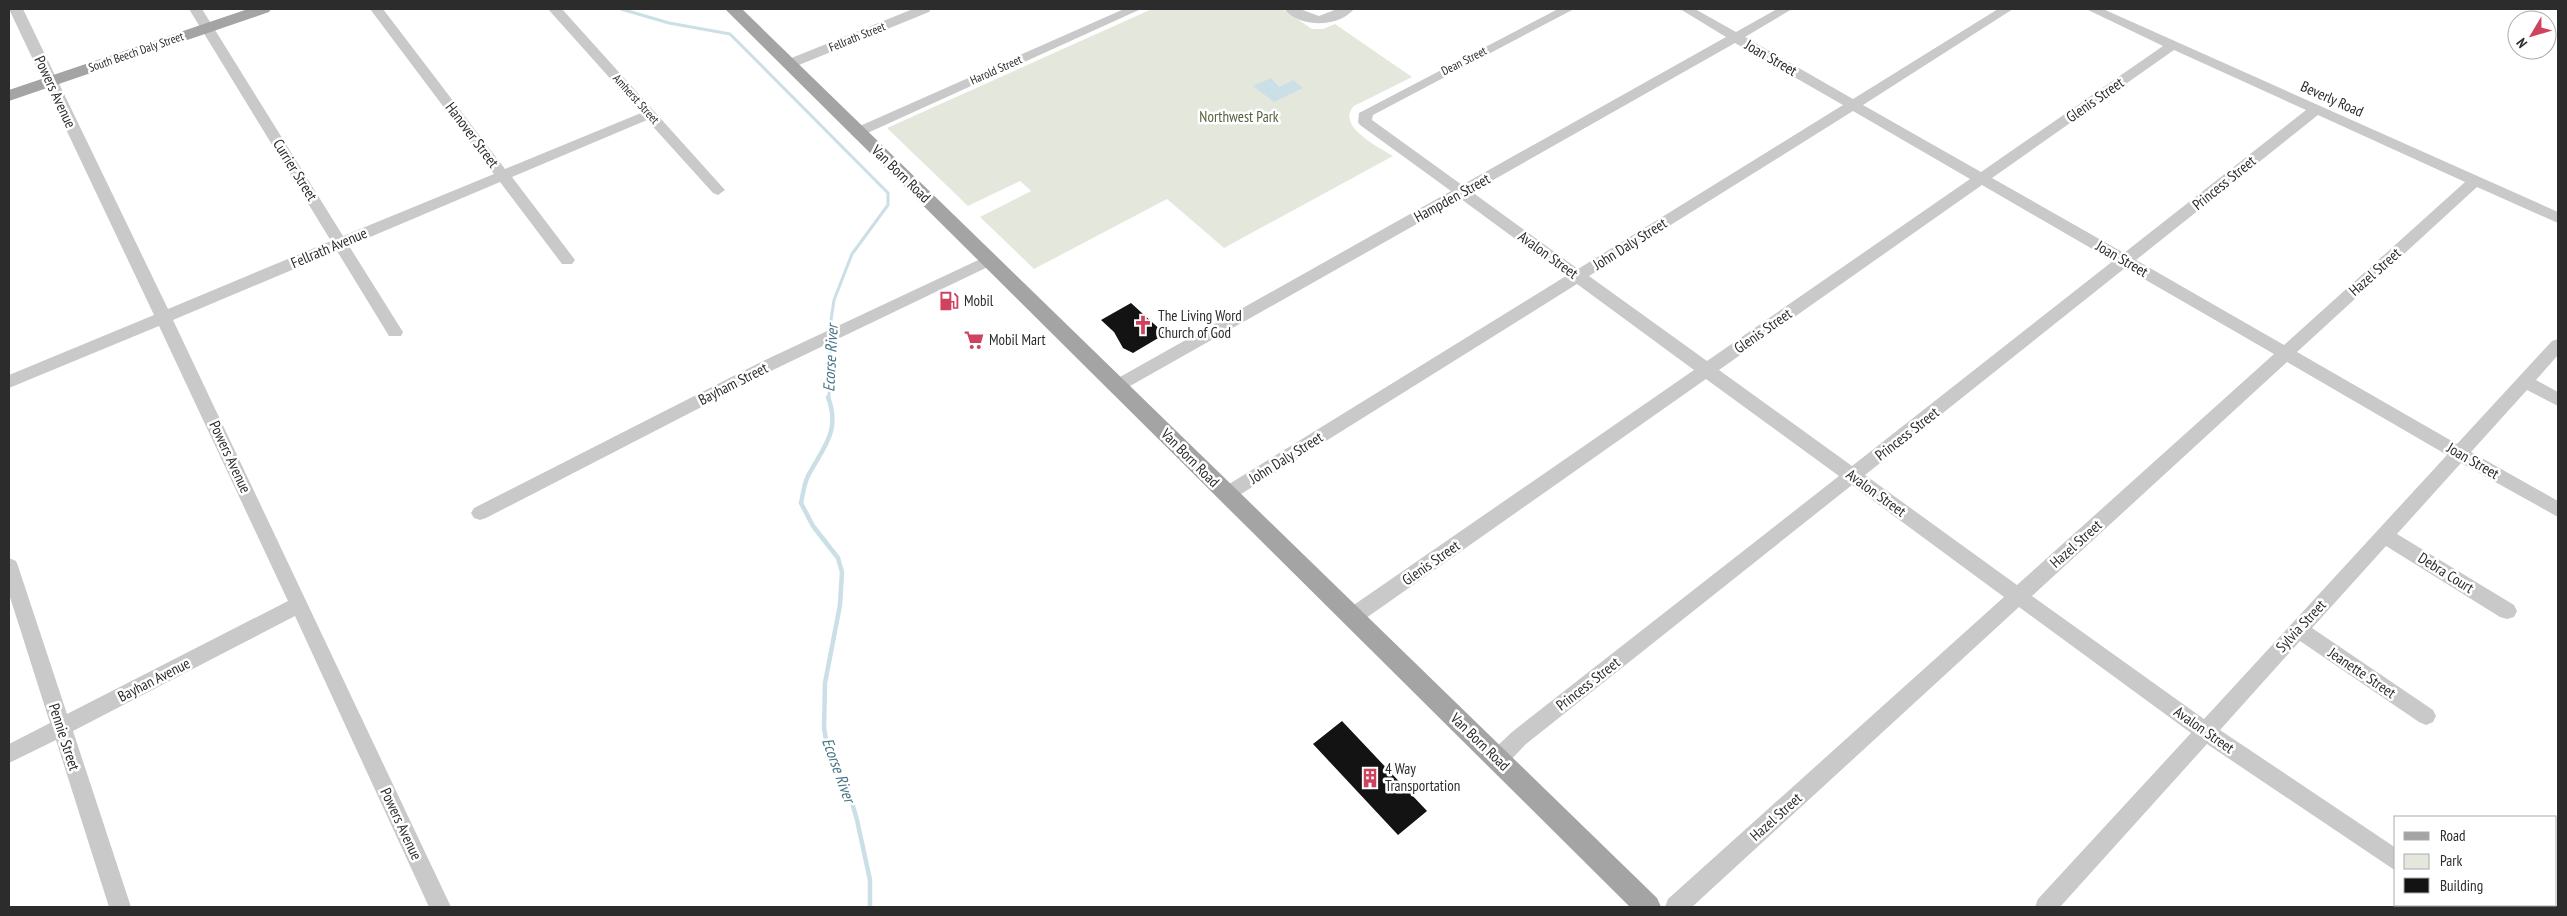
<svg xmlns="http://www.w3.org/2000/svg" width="2567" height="916" viewBox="0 0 2567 916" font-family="'PT Sans Narrow',sans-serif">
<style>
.green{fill:#e4e8dc}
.water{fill:#cadfe6}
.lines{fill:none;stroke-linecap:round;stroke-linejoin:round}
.stream-far1{stroke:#cadfe6;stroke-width:3}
.stream{stroke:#cadfe6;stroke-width:4.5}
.building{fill:#131313}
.minor{fill:#c9c9c9;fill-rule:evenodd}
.major{fill:#a4a4a4;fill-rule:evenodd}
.labels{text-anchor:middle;stroke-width:5;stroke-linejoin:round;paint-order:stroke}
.far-street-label{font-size:12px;fill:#2c2c2c;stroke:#fff}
.street-label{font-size:15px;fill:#2c2c2c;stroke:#fff}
.park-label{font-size:15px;fill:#546240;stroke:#fff}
.poi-label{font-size:15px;fill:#2c2c2c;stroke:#fff;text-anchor:start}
.water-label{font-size:16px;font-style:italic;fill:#457484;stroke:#fff}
</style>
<rect width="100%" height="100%" fill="#fff"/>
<path class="green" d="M1152 9H1282L1312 29H1323L1335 24 1412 77 1354 106C1335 126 1379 147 1393 156L1224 248 1167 199 1034 269 980 217 1031 191 1020 181 968 206 887 128Z"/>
<path class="water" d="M1271 78 1279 87 1293 80 1303 88 1274 102 1253 86Z"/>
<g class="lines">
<path class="stream-far1" d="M621 9 669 23 730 34 888 193V205L852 254 834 300 830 327 829 398"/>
<path class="stream" d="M828 397C841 432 823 447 808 476 804 484 803 494 801 503L813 526 838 558 842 572 840 605 825 683 824 728 828 751 851 799 857 820 870 880V907"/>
</g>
<path class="building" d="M1131 303 1165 334 1133 353 1123 348 1114 332 1101 320Z
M1342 721 1427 811 1398 835 1313 744Z"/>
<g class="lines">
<path class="minor" d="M9 9H23L168 309 331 241 189 9H202L343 236 494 174 370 9H383L505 169 641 113 548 9H562L725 190 718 195 713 193 647 120 512 177 572 256 575 260 572 264H562L500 182 349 246 403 332 401 336H389L337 251 173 320 451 907H429L295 616 73 731 131 907H109L56 740 9 763V744L50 723 9 594V558L16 561 18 566 67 714 288 601 159 326 9 388V375L154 315Z
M913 9H931L929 12 794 67H784L782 64 784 61Z
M1124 9H1141L863 135 858 137 851 132 853 129Z
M1284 9H1300L1319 16 1337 9H1354C1338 28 1300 28 1284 9Z
M1558 9H1574L1373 115 1372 120 1462 185 1726 37 1680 9H1695L1736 32 1777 9H1792L1745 37 1853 99 1998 9H2013L1863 105 1981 172 2163 46 2086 9H2103L2558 212V223L2477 187 2297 352 2457 444 2552 341 2558 339V355L2536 380 2558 392V406L2527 390 2471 452 2558 501V517L2461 463 2397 534 2514 605 2517 611 2514 617 2507 619 2500 617 2386 546 2312 628 2433 710 2436 716 2433 722 2426 725 2419 722 2300 641 2220 730 2396 848V871L2207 744 2060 907H2035L2038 899 2191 733 2019 607 1692 907H1665L1668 899 2004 597 1852 485 1526 744 1505 766 1498 768 1491 766 1488 759 1491 752 1512 732 1839 476 1706 379 1359 623 1352 625 1345 623 1342 617 1345 611 1694 370 1577 284 1233 499 1227 501 1221 499 1218 494 1221 489 1566 276 1461 199 1123 390 1117 392 1111 390 1109 386 1111 382 1451 191 1360 125 1358 122 1359 113ZM1735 43 1843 105 1578 269 1472 192ZM2174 50 2306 110 2124 253 1992 178ZM1853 111 1970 179 1707 361 1589 276ZM2318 115 2465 182 2284 345 2136 260ZM1982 185 2113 261 1852 466 1719 370ZM2125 268 2274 354 2017 585 1865 475ZM2287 362 2447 455 2204 719 2032 596Z
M989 255 994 256 997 260 994 264 773 370 486 518 480 520 474 518 471 513 474 508 761 362Z
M2396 901V905H2416L2415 907H2393Z
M2449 905H2474L2475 907H2450Z"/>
<path class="major" d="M248 9H271L269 12 9 101V90Z
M725 9H742L1657 898 1661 907H1630Z"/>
</g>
<defs>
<symbol id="fuel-bare" viewBox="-9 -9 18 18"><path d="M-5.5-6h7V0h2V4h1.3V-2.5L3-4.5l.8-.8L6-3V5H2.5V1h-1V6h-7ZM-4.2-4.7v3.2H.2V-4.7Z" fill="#cf435f" stroke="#fff" stroke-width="2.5" paint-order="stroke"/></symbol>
<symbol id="church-bare" viewBox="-9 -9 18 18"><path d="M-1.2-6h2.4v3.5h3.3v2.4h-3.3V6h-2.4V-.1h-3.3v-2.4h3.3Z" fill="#cf435f" stroke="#fff" stroke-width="2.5" paint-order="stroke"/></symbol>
<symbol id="supermarket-bare" viewBox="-9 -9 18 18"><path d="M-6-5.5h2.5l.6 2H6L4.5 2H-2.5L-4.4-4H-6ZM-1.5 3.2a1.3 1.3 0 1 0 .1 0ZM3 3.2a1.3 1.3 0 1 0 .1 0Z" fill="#cf435f" stroke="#fff" stroke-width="2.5" paint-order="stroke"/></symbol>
<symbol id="building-bare" viewBox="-9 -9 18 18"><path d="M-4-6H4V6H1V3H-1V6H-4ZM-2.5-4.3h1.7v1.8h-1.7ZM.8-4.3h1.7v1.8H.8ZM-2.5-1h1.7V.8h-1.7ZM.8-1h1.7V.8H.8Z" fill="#cf435f" stroke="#fff" stroke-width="2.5" paint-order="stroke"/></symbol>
</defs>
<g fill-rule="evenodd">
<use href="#fuel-bare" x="935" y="287" width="28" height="28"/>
<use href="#church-bare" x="1129" y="311" width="28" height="28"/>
<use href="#supermarket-bare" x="960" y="326" width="28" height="28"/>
<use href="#building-bare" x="1356" y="764" width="28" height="28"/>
</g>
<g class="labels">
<g class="far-street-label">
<text transform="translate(857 37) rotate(-22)" y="4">Fellrath Street</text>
<text transform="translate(136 52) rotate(-19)" y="4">South Beech Daly Street</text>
<text transform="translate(1464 61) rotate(-27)" y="4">Dean Street</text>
<text transform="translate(996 70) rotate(-24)" y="4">Harold Street</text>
<text transform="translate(636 99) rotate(48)" y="4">Amherst Street</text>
</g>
<g class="street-label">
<text transform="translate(1771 58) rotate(30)" y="5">Joan Street</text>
<text transform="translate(55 92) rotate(65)" y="5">Powers Avenue</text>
<text transform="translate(2332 99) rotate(24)" y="5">Beverly Road</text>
<text transform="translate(2095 100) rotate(-35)" y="5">Glenis Street</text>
<text transform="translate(472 135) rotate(53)" y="5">Hanover Street</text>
<text transform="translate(295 170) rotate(58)" y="5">Currier Street</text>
<text transform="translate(901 174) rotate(44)" y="5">Van Born Road</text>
<text transform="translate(2224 183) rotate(-39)" y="5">Princess Street</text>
<text transform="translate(1452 198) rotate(-29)" y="5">Hampden Street</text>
<text transform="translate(1630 244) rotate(-32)" y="5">John Daly Street</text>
<text transform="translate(329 248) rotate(-23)" y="5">Fellrath Avenue</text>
<text transform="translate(1548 255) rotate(36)" y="5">Avalon Street</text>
<text transform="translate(2122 259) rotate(30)" y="5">Joan Street</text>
<text transform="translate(2375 272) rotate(-42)" y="5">Hazel Street</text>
<text transform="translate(1763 331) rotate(-35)" y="5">Glenis Street</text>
<text transform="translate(733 384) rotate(-27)" y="5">Bayham Street</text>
<text transform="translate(1907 434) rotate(-38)" y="5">Princess Street</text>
<text transform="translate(230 457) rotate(65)" y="5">Powers Avenue</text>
<text transform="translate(1190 458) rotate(45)" y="5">Van Born Road</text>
<text transform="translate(1286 458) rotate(-32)" y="5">John Daly Street</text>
<text transform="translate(2473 461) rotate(30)" y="5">Joan Street</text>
<text transform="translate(1876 493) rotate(36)" y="5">Avalon Street</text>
<text transform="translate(2076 544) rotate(-42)" y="5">Hazel Street</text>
<text transform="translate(1431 563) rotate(-35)" y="5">Glenis Street</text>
<text transform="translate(2446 573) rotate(32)" y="5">Debra Court</text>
<text transform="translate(2301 626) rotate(-47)" y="5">Sylvia Street</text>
<text transform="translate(2362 673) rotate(34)" y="5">Jeanette Street</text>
<text transform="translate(154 680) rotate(-27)" y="5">Bayhan Avenue</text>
<text transform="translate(1588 684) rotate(-38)" y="5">Princess Street</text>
<text transform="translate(2204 730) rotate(35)" y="5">Avalon Street</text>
<text transform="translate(64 737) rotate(72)" y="5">Pennie Street</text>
<text transform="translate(1480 742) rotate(44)" y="5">Van Born Road</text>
<text transform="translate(1776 817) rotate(-42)" y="5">Hazel Street</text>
<text transform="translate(401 824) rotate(65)" y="5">Powers Avenue</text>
</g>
<g class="park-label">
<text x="1239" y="122">Northwest Park</text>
</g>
<g class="poi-label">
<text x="964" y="306">Mobil</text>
<text x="1158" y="321">The Living Word<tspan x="1158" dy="17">Church of God</tspan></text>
<text x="989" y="345">Mobil Mart</text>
<text x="1385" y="774">4 Way<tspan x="1385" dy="17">Transportation</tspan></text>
</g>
<g class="water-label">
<text transform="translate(830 358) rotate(-87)" y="6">Ecorse River</text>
<text transform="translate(839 770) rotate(70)" y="6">Ecorse River</text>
</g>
</g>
<rect width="2567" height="916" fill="none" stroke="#2c2c2c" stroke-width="20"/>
<rect x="2394" y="816" width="162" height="90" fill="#ffffff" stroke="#ababab"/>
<rect x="2404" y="832" width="25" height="8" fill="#a4a4a4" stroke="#ababab"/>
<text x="2440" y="841" font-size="15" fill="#2c2c2c">Road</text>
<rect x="2404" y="854" width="25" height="15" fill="#e4e8dc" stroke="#ababab"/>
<text x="2440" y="866" font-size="15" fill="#2c2c2c">Park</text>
<rect x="2404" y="878" width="25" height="15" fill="#131313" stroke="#ababab"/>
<text x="2440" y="891" font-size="15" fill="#2c2c2c">Building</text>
<g transform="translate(2532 35) rotate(232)"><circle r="24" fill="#ffffff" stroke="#ababab"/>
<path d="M0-4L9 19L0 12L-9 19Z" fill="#cf435f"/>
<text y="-8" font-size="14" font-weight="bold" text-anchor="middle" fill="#2c2c2c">N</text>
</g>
</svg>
